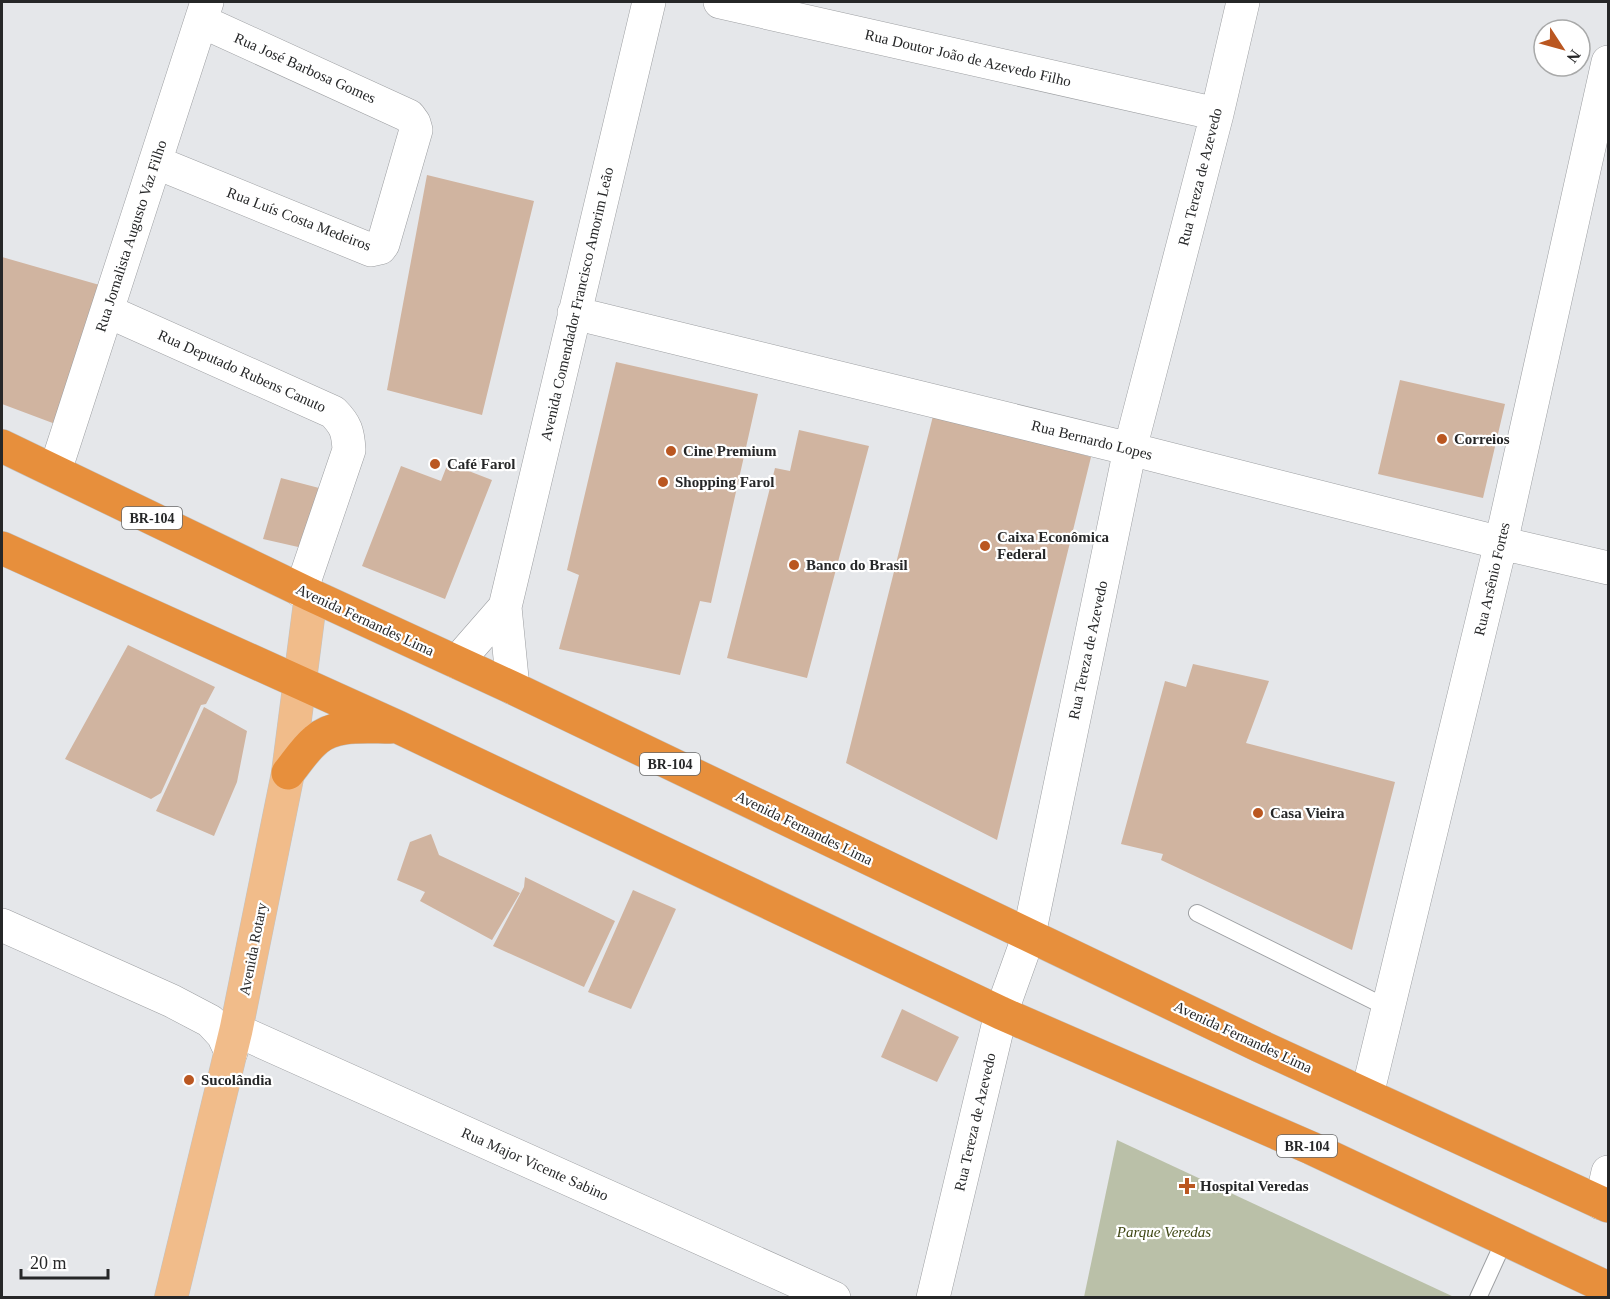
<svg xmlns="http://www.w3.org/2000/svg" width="1610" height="1299" viewBox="0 0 1610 1299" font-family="Georgia,serif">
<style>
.green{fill:#bac0a8}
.building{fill:#d0b4a0}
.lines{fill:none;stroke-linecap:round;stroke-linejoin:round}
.lane-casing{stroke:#9d9fa2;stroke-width:18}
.street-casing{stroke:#9d9fa2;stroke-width:34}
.secondary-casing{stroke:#9d9fa2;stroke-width:34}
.primary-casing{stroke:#c2c3c3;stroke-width:34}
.highway-casing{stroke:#c2c3c3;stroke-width:34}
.lane{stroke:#fff;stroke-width:16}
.street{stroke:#fff;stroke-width:33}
.secondary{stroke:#fff;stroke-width:33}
.primary{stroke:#f1bc8a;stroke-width:33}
.highway{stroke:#e78f3c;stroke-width:33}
.poi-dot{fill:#ba5721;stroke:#fff;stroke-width:2}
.labels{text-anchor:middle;stroke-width:4.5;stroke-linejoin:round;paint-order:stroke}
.shield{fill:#fff;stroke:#676868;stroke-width:1.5}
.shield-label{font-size:14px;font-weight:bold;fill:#262728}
.street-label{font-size:15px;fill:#262728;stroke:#fff}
.poi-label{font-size:15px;font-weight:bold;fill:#262728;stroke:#fff;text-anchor:start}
.park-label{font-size:15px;font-style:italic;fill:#3e4613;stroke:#fff}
</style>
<rect width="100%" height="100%" fill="#e5e7ea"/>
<path class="green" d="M1117 1140 1454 1297H1084Z"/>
<path class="building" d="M427 175 534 201 482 415 387 390Z
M2 257 103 286 58 425 2 404Z
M616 362 758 394 711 603 700 601 680 675 559 649 579 575 567 570Z
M1400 380 1505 404 1483 498 1378 474Z
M934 412 1091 457 997 840 846 763Z
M799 430 869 446 807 678 727 658 775 468 790 471Z
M448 463 492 480 445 599 362 566 401 466 441 481Z
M281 478 319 488 307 549 263 539Z
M128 645 215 687 206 704 201 705 161 793 151 799 65 759Z
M1193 664 1269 681 1246 743 1395 782 1352 950 1161 860 1163 854 1121 844 1165 681 1186 687Z
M204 707 247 731 237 782 214 836 156 811Z
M431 834 439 855 520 893 492 940 420 901 425 892 397 880 410 842Z
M525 877 615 921 584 987 493 946 524 887Z
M633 890 676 909 631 1009 588 992Z
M902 1009 959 1037 937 1082 881 1057Z"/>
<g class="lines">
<defs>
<path id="lane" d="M1197 913 1388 1008
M1478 1298 1505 1239"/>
<path id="street" d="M720 2 1217 114
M155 162 371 250 380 248 383 244 416 130 414 123 409 116 201 21
M107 311 333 412C346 425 348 432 349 450L301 591
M574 313 1130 449 1501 543 1608 568
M55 471 207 2
M457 662 505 607
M513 688 505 607 649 2
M2 925 172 1001 210 1021 223 1035 231 1052
M1029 935 1130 449 1217 114 1243 2
M236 1030 834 1298
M1367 1095 1501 543 1608 62
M1601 1203 1608 1172"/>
<path id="secondary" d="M933 1298 1001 1013 1029 935"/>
<path id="primary" d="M171 1298 236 1030 288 773 311 595"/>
<path id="highway" d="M2 446 311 595 513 688 1260 1046 1608 1206
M2 548 398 727 1001 1013 1311 1148 1608 1288
M288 773C297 762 305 749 316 740 334 723 367 727 390 727"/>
</defs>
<use href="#lane" class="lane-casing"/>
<use href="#street" class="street-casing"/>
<use href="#secondary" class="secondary-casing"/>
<use href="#primary" class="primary-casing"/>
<use href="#highway" class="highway-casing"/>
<use href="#lane" class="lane"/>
<use href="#street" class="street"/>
<use href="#secondary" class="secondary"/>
<use href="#primary" class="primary"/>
<use href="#highway" class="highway"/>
</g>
<g class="poi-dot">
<circle cx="1442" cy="439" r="6"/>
<circle cx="671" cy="451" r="6"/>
<circle cx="435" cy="464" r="6"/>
<circle cx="663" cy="482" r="6"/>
<circle cx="985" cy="546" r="6"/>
<circle cx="794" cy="565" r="6"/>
<circle cx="1258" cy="813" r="6"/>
<circle cx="189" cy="1080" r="6"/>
<path d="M1184 1177h6v6h6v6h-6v6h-6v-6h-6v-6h6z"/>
</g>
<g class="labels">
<g class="shield">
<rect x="122" y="507" width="60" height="22" rx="4.5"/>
<rect x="640" y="753" width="60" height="22" rx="4.5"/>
<rect x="1277" y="1135" width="60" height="22" rx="4.5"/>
</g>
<g class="shield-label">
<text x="152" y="523">BR-104</text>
<text x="670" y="769">BR-104</text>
<text x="1307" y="1151">BR-104</text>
</g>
<g class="street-label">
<text transform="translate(968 58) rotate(13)" y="5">Rua Doutor João de Azevedo Filho</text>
<text transform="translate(305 68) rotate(24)" y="5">Rua José Barbosa Gomes</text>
<text transform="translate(1200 177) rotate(-76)" y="5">Rua Tereza de Azevedo</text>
<text transform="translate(299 219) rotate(21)" y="5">Rua Luís Costa Medeiros</text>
<text transform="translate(131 236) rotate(-72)" y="5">Rua Jornalista Augusto Vaz Filho</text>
<text transform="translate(577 304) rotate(-77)" y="5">Avenida Comendador Francisco Amorim Leão</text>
<text transform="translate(242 371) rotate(24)" y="5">Rua Deputado Rubens Canuto</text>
<text transform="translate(1092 440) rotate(14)" y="5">Rua Bernardo Lopes</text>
<text transform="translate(1492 579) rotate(-77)" y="5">Rua Arsênio Fortes</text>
<text transform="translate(365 620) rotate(25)" y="5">Avenida Fernandes Lima</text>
<text transform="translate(1088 650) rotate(-78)" y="5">Rua Tereza de Azevedo</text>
<text transform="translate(804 828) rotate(26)" y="5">Avenida Fernandes Lima</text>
<text transform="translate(253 949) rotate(-79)" y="5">Avenida Rotary</text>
<text transform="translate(1243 1037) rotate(25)" y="5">Avenida Fernandes Lima</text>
<text transform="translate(975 1122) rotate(-77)" y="5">Rua Tereza de Azevedo</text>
<text transform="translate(535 1164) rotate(24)" y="5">Rua Major Vicente Sabino</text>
</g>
<g class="poi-label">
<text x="1454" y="444">Correios</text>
<text x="683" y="456">Cine Premium</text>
<text x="447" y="469">Café Farol</text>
<text x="675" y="487">Shopping Farol</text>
<text x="997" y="542">Caixa Econômica<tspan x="997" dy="17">Federal</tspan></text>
<text x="806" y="570">Banco do Brasil</text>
<text x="1270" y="818">Casa Vieira</text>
<text x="201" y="1085">Sucolândia</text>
<text x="1200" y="1191">Hospital Veredas</text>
</g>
<g class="park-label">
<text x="1164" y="1237">Parque Veredas</text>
</g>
</g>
<rect width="1610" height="1299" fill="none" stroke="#262728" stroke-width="6"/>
<g transform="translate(1562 48) rotate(126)"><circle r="28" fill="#ffffff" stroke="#a8a9a9" stroke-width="1.5"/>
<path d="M0-4.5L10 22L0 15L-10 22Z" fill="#ba5721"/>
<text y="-9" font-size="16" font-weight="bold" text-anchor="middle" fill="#262728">N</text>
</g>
<path d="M21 1269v9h87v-9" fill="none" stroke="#262728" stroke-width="3"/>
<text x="30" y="1269" font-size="18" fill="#262728" stroke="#ffffff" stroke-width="4.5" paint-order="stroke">20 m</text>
</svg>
